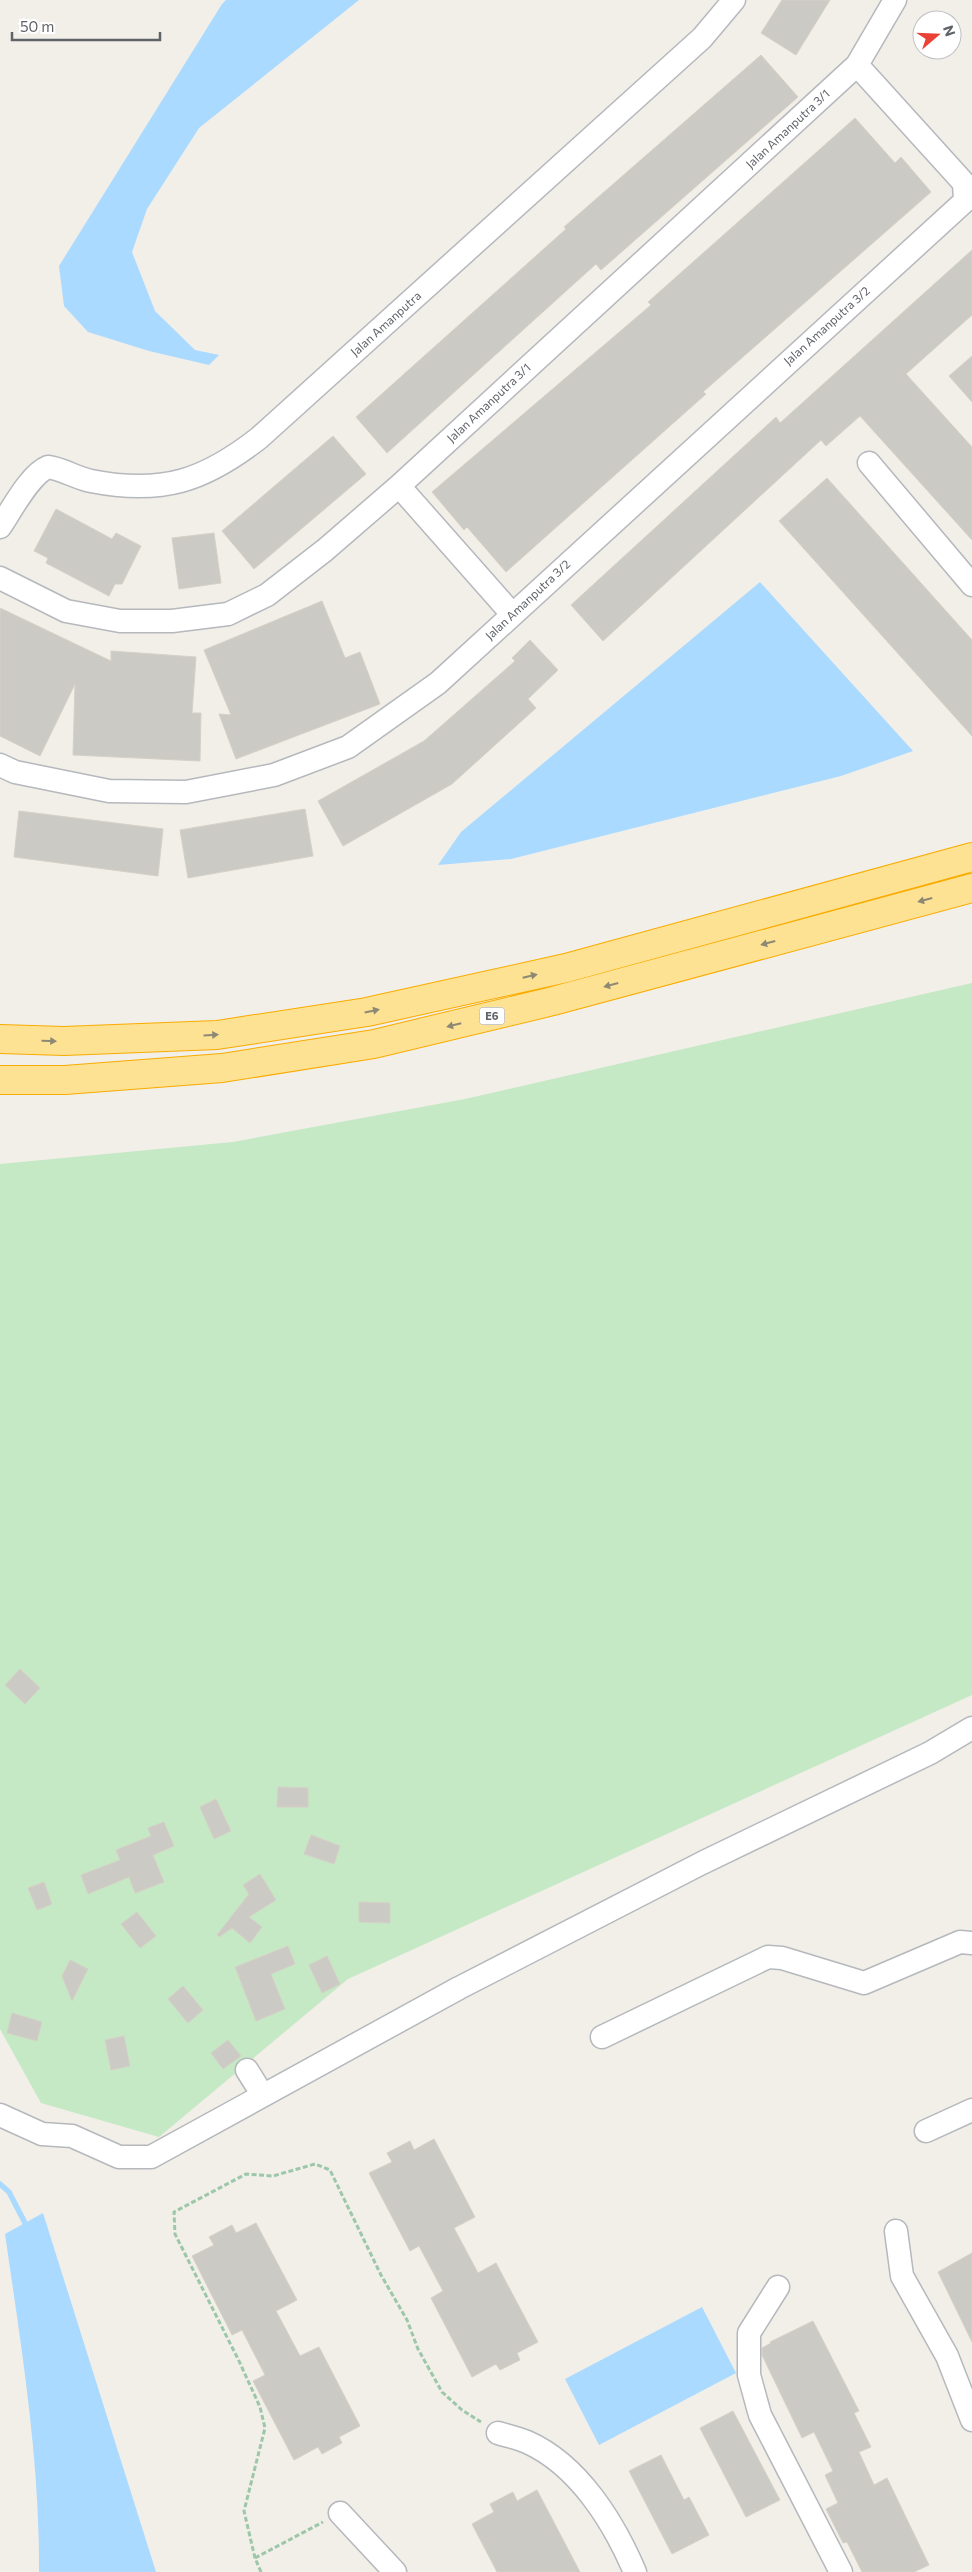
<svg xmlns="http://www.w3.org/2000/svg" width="972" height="2572" viewBox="0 0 972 2572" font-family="Commissioner,sans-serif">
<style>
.green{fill:#c5e8c5}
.water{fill:#aadaff}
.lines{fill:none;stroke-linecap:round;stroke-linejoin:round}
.stream{stroke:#aadaff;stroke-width:5.5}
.building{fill:#cccac5;stroke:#d6d1c6}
.minor-casing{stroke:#b5b8bc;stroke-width:25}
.highway-casing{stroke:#f9ab00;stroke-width:30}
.path{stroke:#9cc7a9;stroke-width:3;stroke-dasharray:5 2.5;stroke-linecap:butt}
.minor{stroke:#fff;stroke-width:22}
.highway{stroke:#fde293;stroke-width:28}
.oneway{fill:#8e8975}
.labels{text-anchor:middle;stroke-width:4.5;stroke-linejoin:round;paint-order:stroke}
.shield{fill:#fff;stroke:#8f9295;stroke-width:1}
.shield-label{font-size:11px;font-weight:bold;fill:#5f6368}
.street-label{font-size:12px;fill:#5f6368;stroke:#fff}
</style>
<rect width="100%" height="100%" fill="#f1efe8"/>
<path class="green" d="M972 983V1695L348 1979 159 2137 41 2103 0 2029V1164L233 1142 465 1099Z"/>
<path class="water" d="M226 0H359L199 128 147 209 132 252 155 311 195 350 219 355 209 365 149 351 88 332 64 306 59 266 222 4Z
M760 582 913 751 841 776 511 859 438 865 461 832Z
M43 2213 156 2572H39C40 2459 21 2345 5 2234Z
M702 2307 736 2373 599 2445 565 2379Z"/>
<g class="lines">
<path class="stream" d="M0 2184 9 2192 25 2223"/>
</g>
<path class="building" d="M782 0H830L796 55 761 33Z
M761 55 798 97 601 270 596 264 387 453 356 417 566 229 564 227Z
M855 118 895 163 901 157 931 192 703 392 706 394 506 572 467 527 464 530 432 492 651 305 648 302Z
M972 250V315L906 374 972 447V540L860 416 826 446 821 440 603 641 571 605 776 417 780 423Z
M972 356V402L949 376Z
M333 436 366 474 254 569 222 531Z
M827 478 972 640V736L779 521Z
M56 509 112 539 116 533 141 546 122 584H115L109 596 46 563 48 558 34 551Z
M214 533 221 583 179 589 172 538Z
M322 601 345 658 360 652 380 704 236 759 219 714 231 715 204 650Z
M0 608 111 661V651L196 657 192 713H201L200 761 73 755 75 684 40 756 0 736Z
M530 640 558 670 528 699 536 708 452 784 343 846 318 801 424 741 515 661 512 658Z
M305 809 313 856 188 878 180 830Z
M19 811 163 829 158 876 14 857Z
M20 1669 40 1688 25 1704 5 1685Z
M278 1787 308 1788V1807H277Z
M216 1799 231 1831 214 1839 200 1807Z
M164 1822 174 1846 153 1855 164 1882 135 1893 129 1877 88 1894 81 1875 120 1860 116 1850 151 1836 148 1828Z
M311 1835 340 1846 334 1864 304 1854Z
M260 1874 276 1900 249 1917 262 1927 250 1943 232 1928 219 1937 217 1935 249 1894 243 1885Z
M44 1882 52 1904 37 1910 28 1888Z
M359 1902 390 1903V1923L359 1922Z
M137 1912 156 1936 140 1948 121 1924Z
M288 1946 295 1964 271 1974 285 2009 256 2021 235 1967Z
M327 1956 340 1984 322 1993 309 1965Z
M70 1960 88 1969 72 2001 62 1976Z
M183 1986 203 2010 188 2023 168 1999Z
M12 2013 42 2022 37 2041 7 2033Z
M124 2036 130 2066 111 2070 105 2040Z
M228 2040 241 2056 223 2069 211 2053Z
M434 2139 475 2217 454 2228 478 2273 496 2263 538 2342 517 2353 520 2360 500 2370 496 2364 472 2377 431 2298 443 2291 419 2246 410 2251 369 2173 392 2162 387 2153 410 2141 414 2150Z
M256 2223 297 2300 276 2311 300 2356 319 2347 360 2426 339 2437 342 2443 322 2454 318 2447 294 2460 253 2381 265 2375 242 2330 232 2335 192 2256 214 2245 209 2237 232 2225 236 2233Z
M972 2253V2342L938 2272Z
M813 2321 859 2411 854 2413 871 2447 859 2452 874 2485 887 2478 929 2565 914 2572H862L847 2542 843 2543 826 2509 838 2503 825 2475 833 2471 814 2432 802 2438 762 2355V2348L771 2343 770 2342Z
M733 2411 780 2500 746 2517 700 2428Z
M661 2455 684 2500 689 2497 709 2535 672 2554 629 2471Z
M537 2490 580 2572H497L472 2524 494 2512 490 2504 513 2492 517 2501Z"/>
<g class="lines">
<defs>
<path id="minor" d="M869 463 972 585
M399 486 512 614
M0 527C11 511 30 474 48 467 63 469 76 478 91 481 162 495 204 481 259 438L702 38 734 0
M0 578 66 611 120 621H172L228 614 267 595 325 550 399 486 857 65 895 0
M0 765 15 772 109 791 186 792 274 775 348 747 438 683 965 201 964 183 857 65
M602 2037 768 1957 782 1958 864 1983 960 1942 972 1943
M247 2070 262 2094
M0 2115 42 2134 72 2136 119 2157H151L459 1988 702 1863 930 1753 972 1728
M926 2131 972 2110
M896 2231 902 2276 947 2356 972 2420
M778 2287 749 2333V2375L760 2415 841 2572
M498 2433C508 2436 518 2438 527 2442 579 2465 614 2523 635 2572
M340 2513 395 2572"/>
<path id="highway" d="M0 1039 64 1041 217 1035 367 1012 566 968 972 857
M0 1080H65L222 1068 374 1044 553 1001 972 888"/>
</defs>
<use href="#minor" class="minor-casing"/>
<use href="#highway" class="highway-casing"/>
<path class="path" d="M255 2558 323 2522
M261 2572 255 2558 244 2511 265 2428 260 2407 239 2361 175 2234 174 2212 246 2174 273 2176 315 2164 330 2170 381 2275 407 2320 418 2349 442 2392 462 2410 481 2422"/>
<use href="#minor" class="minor"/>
<use href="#highway" class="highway"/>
</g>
<defs><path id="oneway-solid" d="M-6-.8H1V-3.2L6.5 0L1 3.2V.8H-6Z" transform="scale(1.25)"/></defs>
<g class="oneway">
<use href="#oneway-solid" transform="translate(925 900) rotate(165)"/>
<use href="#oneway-solid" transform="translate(768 943) rotate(165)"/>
<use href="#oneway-solid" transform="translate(530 976) rotate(-13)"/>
<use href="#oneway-solid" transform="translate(611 985) rotate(165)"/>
<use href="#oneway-solid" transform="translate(372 1011) rotate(-12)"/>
<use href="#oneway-solid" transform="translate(454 1025) rotate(166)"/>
<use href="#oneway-solid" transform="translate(211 1035) rotate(-3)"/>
<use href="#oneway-solid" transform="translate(49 1041) rotate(2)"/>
</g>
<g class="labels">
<rect class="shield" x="479.5" y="1007.5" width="25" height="17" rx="4"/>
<g class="shield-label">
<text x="492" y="1020">E6</text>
</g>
<g class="street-label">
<text transform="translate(788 129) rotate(-43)" y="4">Jalan Amanputra 3/1</text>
<text transform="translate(386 324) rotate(-42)" y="4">Jalan Amanputra</text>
<text transform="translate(827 326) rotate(-42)" y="4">Jalan Amanputra 3/2</text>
<text transform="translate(489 403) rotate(-43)" y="4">Jalan Amanputra 3/1</text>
<text transform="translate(528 600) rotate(-43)" y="4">Jalan Amanputra 3/2</text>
</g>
</g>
<g transform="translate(937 35) rotate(71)"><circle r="24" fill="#ffffff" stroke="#bfc1c3"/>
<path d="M0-4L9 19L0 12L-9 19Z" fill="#ea4335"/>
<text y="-8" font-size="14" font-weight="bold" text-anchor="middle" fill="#5f6368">N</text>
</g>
<path d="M12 32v8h148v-8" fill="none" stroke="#5f6368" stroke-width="2.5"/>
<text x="20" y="32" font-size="15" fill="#5f6368" stroke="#ffffff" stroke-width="4" paint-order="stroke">50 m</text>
</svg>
